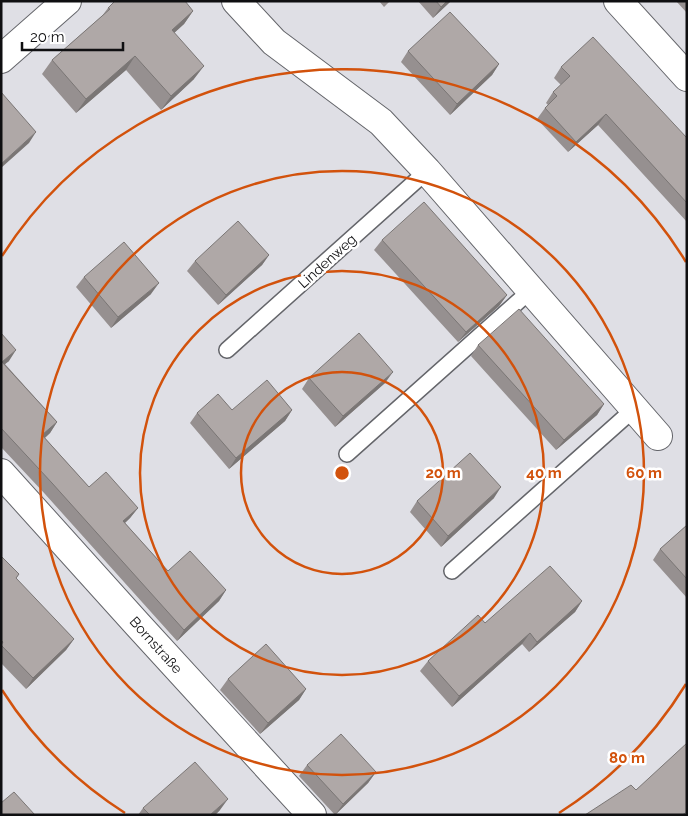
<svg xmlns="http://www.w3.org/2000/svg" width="688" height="816" viewBox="0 0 688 816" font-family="Raleway,sans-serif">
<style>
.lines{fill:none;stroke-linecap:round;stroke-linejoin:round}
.lane-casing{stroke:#64656a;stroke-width:18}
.street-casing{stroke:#64656a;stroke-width:30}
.lane{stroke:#fff;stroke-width:15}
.street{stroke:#fff;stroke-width:28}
.wall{fill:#969090}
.shaded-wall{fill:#7a7675}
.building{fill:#afa8a7;stroke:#7a7675}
.ring{fill:none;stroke:#d2520c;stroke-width:2.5}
.labels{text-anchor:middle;stroke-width:5;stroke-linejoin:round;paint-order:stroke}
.street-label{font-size:14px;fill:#0f0f11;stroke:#fff}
.centre{fill:#d2520c;stroke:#fff;stroke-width:2.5}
.ring-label{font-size:15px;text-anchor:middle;font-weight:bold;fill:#d2520c;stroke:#fff;stroke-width:5;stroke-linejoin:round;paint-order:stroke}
</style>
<rect width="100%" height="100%" fill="#dfdfe5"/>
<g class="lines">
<defs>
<path id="lane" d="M227 350 427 171
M347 454 530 291
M452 571 634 409"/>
<path id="street" d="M236 1 274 42 381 122 427 171 658 436
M618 1 687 77
M1 59 67 1
M1 473 138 625 312 815"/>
</defs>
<use href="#lane" class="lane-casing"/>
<use href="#street" class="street-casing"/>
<use href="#lane" class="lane"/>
<use href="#street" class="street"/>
</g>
<path class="wall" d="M379 1H390L384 7Z
M418 1H451L433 18Z
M676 1H687V13Z
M108 8 193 11 184 24 174 33 194 79 161 110 126 70 76 113 42 74 52 60 102 16Z
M408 51 499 64 492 75 450 115 401 62Z
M561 67 687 138V222L598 125 568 152 537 119 545 108 548 105 546 103 553 92 561 85 554 78Z
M382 240 507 295 499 306 458 342 374 250Z
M269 255 262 265 218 305 187 271 195 261Z
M84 277 151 294 111 328 76 287Z
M1 333 9 361 5 364 57 422 50 433 45 438 89 487 138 508 130 518 125 523 168 571 226 590 219 601 177 641 45 494 1 447Z
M478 345 604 404 597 415 556 450 471 356Z
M309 378 385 383 335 427 302 389Z
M232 410H292L285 421 229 469 190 423 197 413Z
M494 498 441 547 410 512 417 501Z
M687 525V598L653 560 660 549Z
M1 556 19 574 16 579 74 639 66 650 26 689 1 663Z
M582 601 575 612 529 652 522 644 452 707 420 671 428 661 485 623Z
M228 679 306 689 299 700 260 734 220 690Z
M307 765 376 772 368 783 335 815 299 776Z
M143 808 220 810 215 815H138Z"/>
<path class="shaded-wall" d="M447 1H451L433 18 441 7Z
M193 11 184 24 162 44 172 30Z
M135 56 126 70 76 113 86 99Z
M499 64 492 75 450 115 457 104Z
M204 66 194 79 161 110 171 96Z
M606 114 598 125 568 152 576 142Z
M36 132 29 143 1 168V164Z
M269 255 262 265 218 305 226 295Z
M159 283 151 294 111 328 118 317Z
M507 295 499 306 458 342 466 332Z
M16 350 9 361 1 367 2 362Z
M393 372 385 383 335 427 343 416Z
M604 404 597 415 556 450 564 440Z
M292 410 285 421 229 469 236 458Z
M57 422 50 433 35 446 42 435Z
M501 487 494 498 441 547 448 536Z
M138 508 130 518 115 532 123 521Z
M226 590 219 601 177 641 184 630Z
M582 601 575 612 529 652 537 642Z
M530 633 522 644 452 707 459 696Z
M74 639 66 650 26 689 33 678Z
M306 689 299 700 260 734 268 723Z
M376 772 368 783 335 815 343 804Z
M228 799 220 810 215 815H210Z"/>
<path class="building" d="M115 1H185L193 11 172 30 204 66 171 96 135 56 86 99 52 60 110 9 108 8Z
M436 1H447L441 7Z
M450 12 499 64 457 104 408 51Z
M593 37 687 138V203L606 114 576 142 545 108 557 96 553 92 570 76 561 67Z
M1 92 36 132 1 164Z
M424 202 507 295 466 332 382 240Z
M238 221 269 255 226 295 195 261Z
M124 242 159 283 118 317 84 277Z
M519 309 604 404 564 440 478 345Z
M1 333 16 350 2 362 57 422 42 435 89 487 106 472 138 508 123 521 168 571 190 551 226 590 184 630 52 483 1 428Z
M359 333 393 372 343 416 309 378Z
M267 380 292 410 236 458 197 413 218 394 232 410Z
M470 453 501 487 448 536 417 501Z
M687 525V579L660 549Z
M1 556 19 574 16 578 74 639 33 678 1 645 3 642 1 640Z
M550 566 582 601 537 642 530 633 459 696 428 661 478 615 485 623Z
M266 644 306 689 268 723 228 679Z
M341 734 376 772 343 804 307 765Z
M687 743V812L682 815H585L631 785 636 790Z
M195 762 228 799 210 815H150L143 808Z
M14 792 35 815H1V803Z"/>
<g class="ring">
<circle cx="342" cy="473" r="101"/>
<circle cx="342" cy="473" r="202"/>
<circle cx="342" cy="473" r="302"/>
<path d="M686 684A403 403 0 0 1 559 813M125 813A403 403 0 0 1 2 690M2 256A403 403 0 0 1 686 262"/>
</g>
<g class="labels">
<g class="street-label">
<text transform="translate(327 261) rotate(-42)" y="5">Lindenweg</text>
<text transform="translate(156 645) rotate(48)" y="5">Bornstraße</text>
</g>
</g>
<circle cx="342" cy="473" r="8" class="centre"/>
<g class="ring-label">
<text x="443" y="478">20 m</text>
<text x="544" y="478">40 m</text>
<text x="644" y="478">60 m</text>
<text x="627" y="763">80 m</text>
</g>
<rect width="688" height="816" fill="none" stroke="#0f0f11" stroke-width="5"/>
<path d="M22 42v8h101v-8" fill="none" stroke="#0f0f11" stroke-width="2.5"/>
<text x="30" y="42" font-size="15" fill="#0f0f11" stroke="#ffffff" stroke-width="4" paint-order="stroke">20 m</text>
</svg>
